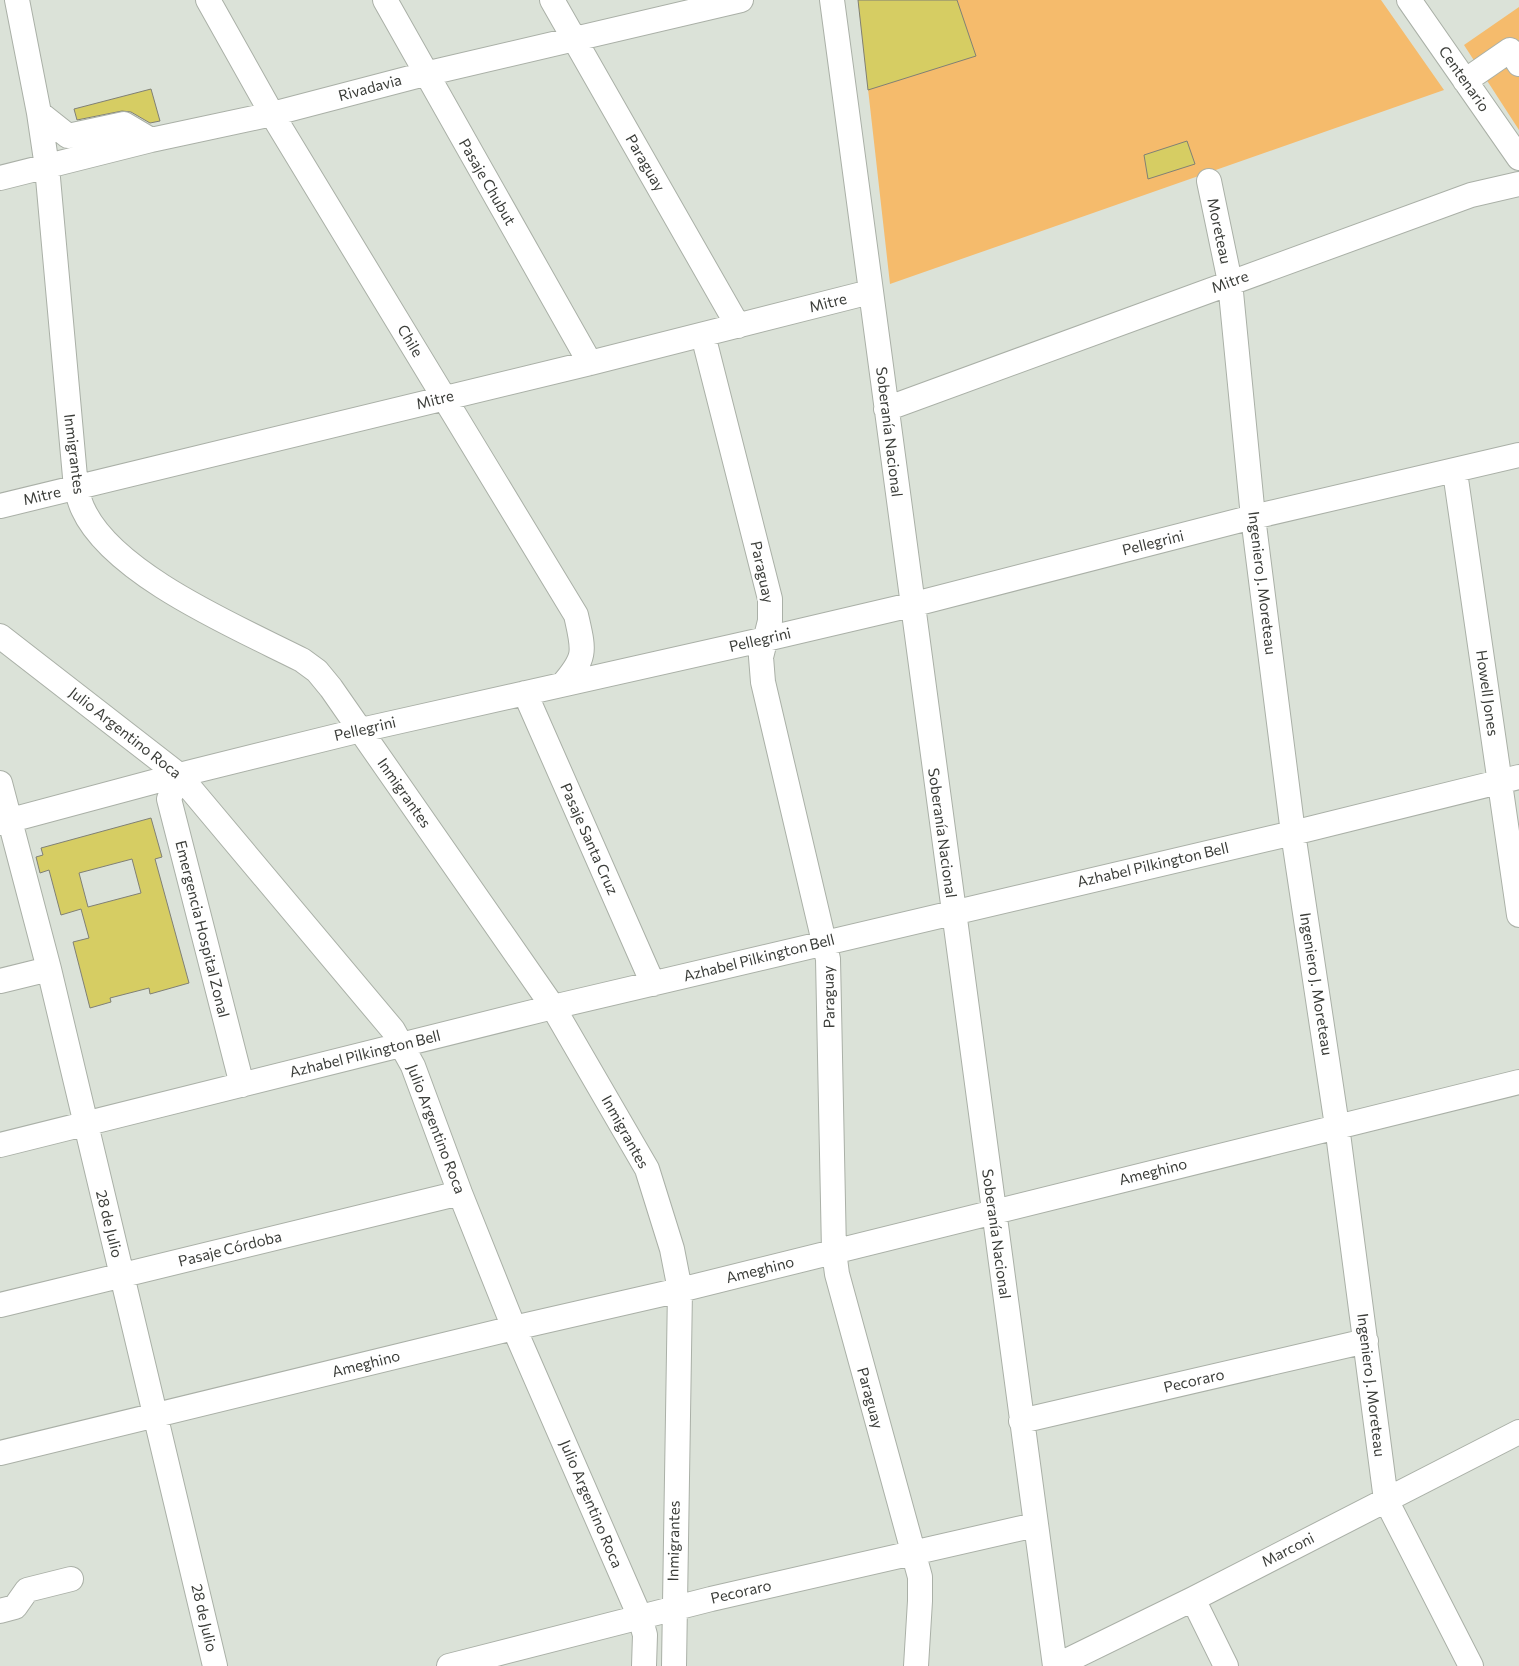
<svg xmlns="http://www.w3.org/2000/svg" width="1519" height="1666" viewBox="0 0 1519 1666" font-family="Commissioner,sans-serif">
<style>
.green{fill:#f5bb6c}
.building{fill:#d6cd63;stroke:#808075;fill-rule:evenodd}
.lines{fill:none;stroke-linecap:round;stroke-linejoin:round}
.minor-casing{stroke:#aab0a7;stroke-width:26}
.minor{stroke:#fff;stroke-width:24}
.labels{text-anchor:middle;stroke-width:4.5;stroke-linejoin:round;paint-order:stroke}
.street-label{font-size:15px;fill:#3b3d39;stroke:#fff}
</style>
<rect width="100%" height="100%" fill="#dbe2d8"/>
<path class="green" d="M858 0H1381L1444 90 890 284Z
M1519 7V130L1464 45Z"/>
<path class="building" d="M858 0H957L976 56 868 90Z
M151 89 160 121 150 123 131 112 122 111 77 120 74 109Z
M1187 141 1195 164 1148 179 1144 155Z
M151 818 162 857 155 859 189 983 150 994 149 988 110 998 111 1002 90 1008 73 942 89 938 81 909 61 915 49 870 40 873 36 857 43 855 41 848ZM132 859 141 893 88 907 79 873Z"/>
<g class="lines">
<defs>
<path id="minor" d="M17 0 39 113 47 167 76 488C78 495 80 503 83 509 113 575 239 628 302 660L317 671 331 688 553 1007 647 1169 672 1249 680 1290 674 1666
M208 0 272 114 576 615C584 651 587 656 563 684
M385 0 590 363
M552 0 738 326
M832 0 1055 1666
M1409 0 1519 158
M1465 81 1510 50 1519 64
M39 113 68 136 124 124 151 140
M0 178 151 140 272 114 425 74 741 0
M1209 181 1230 282 1253 517 1293 833 1337 1126 1386 1500 1471 1666
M703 335 770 599V621L761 657 763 682 828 959 834 1251 837 1274 920 1577V1601L916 1666
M886 409 1471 195 1519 184
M1455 472 1519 915
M0 506 590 363 870 292
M0 636 179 775 393 1030 413 1066 460 1193 514 1328 640 1617 645 1635 644 1666
M525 693 653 984
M179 775 169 799 242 1085
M0 783 49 969 215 1666
M0 823 179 775 361 730 766 639 911 605 1253 517 1519 455
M0 981 49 969
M0 1145 553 1007 1293 833 1519 777
M0 1305 460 1193
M1021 1421 1366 1341
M0 1453 514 1328 680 1290 1519 1082
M1193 1599 1226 1666
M0 1611 15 1607 27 1590 71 1579
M449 1666 711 1599 1035 1525
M1056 1666 1193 1599 1519 1432"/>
</defs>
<use href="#minor" class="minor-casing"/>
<use href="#minor" class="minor"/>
</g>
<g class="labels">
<g class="street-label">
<text transform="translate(1464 79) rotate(55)" y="5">Centenario</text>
<text transform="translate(370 88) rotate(-15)" y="5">Rivadavia</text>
<text transform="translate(645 163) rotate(60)" y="5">Paraguay</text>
<text transform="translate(487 182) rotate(60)" y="5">Pasaje Chubut</text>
<text transform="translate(1219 231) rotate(78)" y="5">Moreteau</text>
<text transform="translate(1230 282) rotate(-20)" y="5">Mitre</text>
<text transform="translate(828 303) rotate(-14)" y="5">Mitre</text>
<text transform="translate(410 341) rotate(59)" y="5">Chile</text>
<text transform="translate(435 400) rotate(-14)" y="5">Mitre</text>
<text transform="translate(889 432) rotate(83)" y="5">Soberanía Nacional</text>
<text transform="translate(74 454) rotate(83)" y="5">Inmigrantes</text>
<text transform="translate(42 496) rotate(-13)" y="5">Mitre</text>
<text transform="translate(1153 543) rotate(-14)" y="5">Pellegrini</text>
<text transform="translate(762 572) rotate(78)" y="5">Paraguay</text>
<text transform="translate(1262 583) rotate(83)" y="5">Ingeniero J. Moreteau</text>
<text transform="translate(760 640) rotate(-13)" y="5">Pellegrini</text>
<text transform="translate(1487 693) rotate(82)" y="5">Howell Jones</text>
<text transform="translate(365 729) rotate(-13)" y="5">Pellegrini</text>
<text transform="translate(125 733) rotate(38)" y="5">Julio Argentino Roca</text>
<text transform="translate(404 793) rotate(55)" y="5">Inmigrantes</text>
<text transform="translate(942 833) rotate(82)" y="5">Soberanía Nacional</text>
<text transform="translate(589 839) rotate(66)" y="5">Pasaje Santa Cruz</text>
<text transform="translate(1153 865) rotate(-13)" y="5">Azhabel Pilkington Bell</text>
<text transform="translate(202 929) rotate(76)" y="5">Emergencia Hospital Zonal</text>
<text transform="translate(759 958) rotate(-14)" y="5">Azhabel Pilkington Bell</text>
<text transform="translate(1316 984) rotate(81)" y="5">Ingeniero J. Moreteau</text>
<text transform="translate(829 997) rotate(-91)" y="5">Paraguay</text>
<text transform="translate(365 1054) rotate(-14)" y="5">Azhabel Pilkington Bell</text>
<text transform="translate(436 1129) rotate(69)" y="5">Julio Argentino Roca</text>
<text transform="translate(625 1132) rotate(61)" y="5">Inmigrantes</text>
<text transform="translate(1153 1172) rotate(-14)" y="5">Ameghino</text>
<text transform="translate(109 1224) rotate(76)" y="5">28 de Julio</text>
<text transform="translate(996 1234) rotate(82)" y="5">Soberanía Nacional</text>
<text transform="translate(230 1249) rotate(-14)" y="5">Pasaje Córdoba</text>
<text transform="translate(760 1270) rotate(-14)" y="5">Ameghino</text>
<text transform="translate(366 1364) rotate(-14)" y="5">Ameghino</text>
<text transform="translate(1194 1381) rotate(-13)" y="5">Pecoraro</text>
<text transform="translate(1371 1385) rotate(83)" y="5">Ingeniero J. Moreteau</text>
<text transform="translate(870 1398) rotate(75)" y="5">Paraguay</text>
<text transform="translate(591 1504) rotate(67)" y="5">Julio Argentino Roca</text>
<text transform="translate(674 1541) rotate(-89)" y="5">Inmigrantes</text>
<text transform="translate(1288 1550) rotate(-27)" y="5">Marconi</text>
<text transform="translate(741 1592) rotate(-13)" y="5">Pecoraro</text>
<text transform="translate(204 1618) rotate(77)" y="5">28 de Julio</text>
</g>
</g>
</svg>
